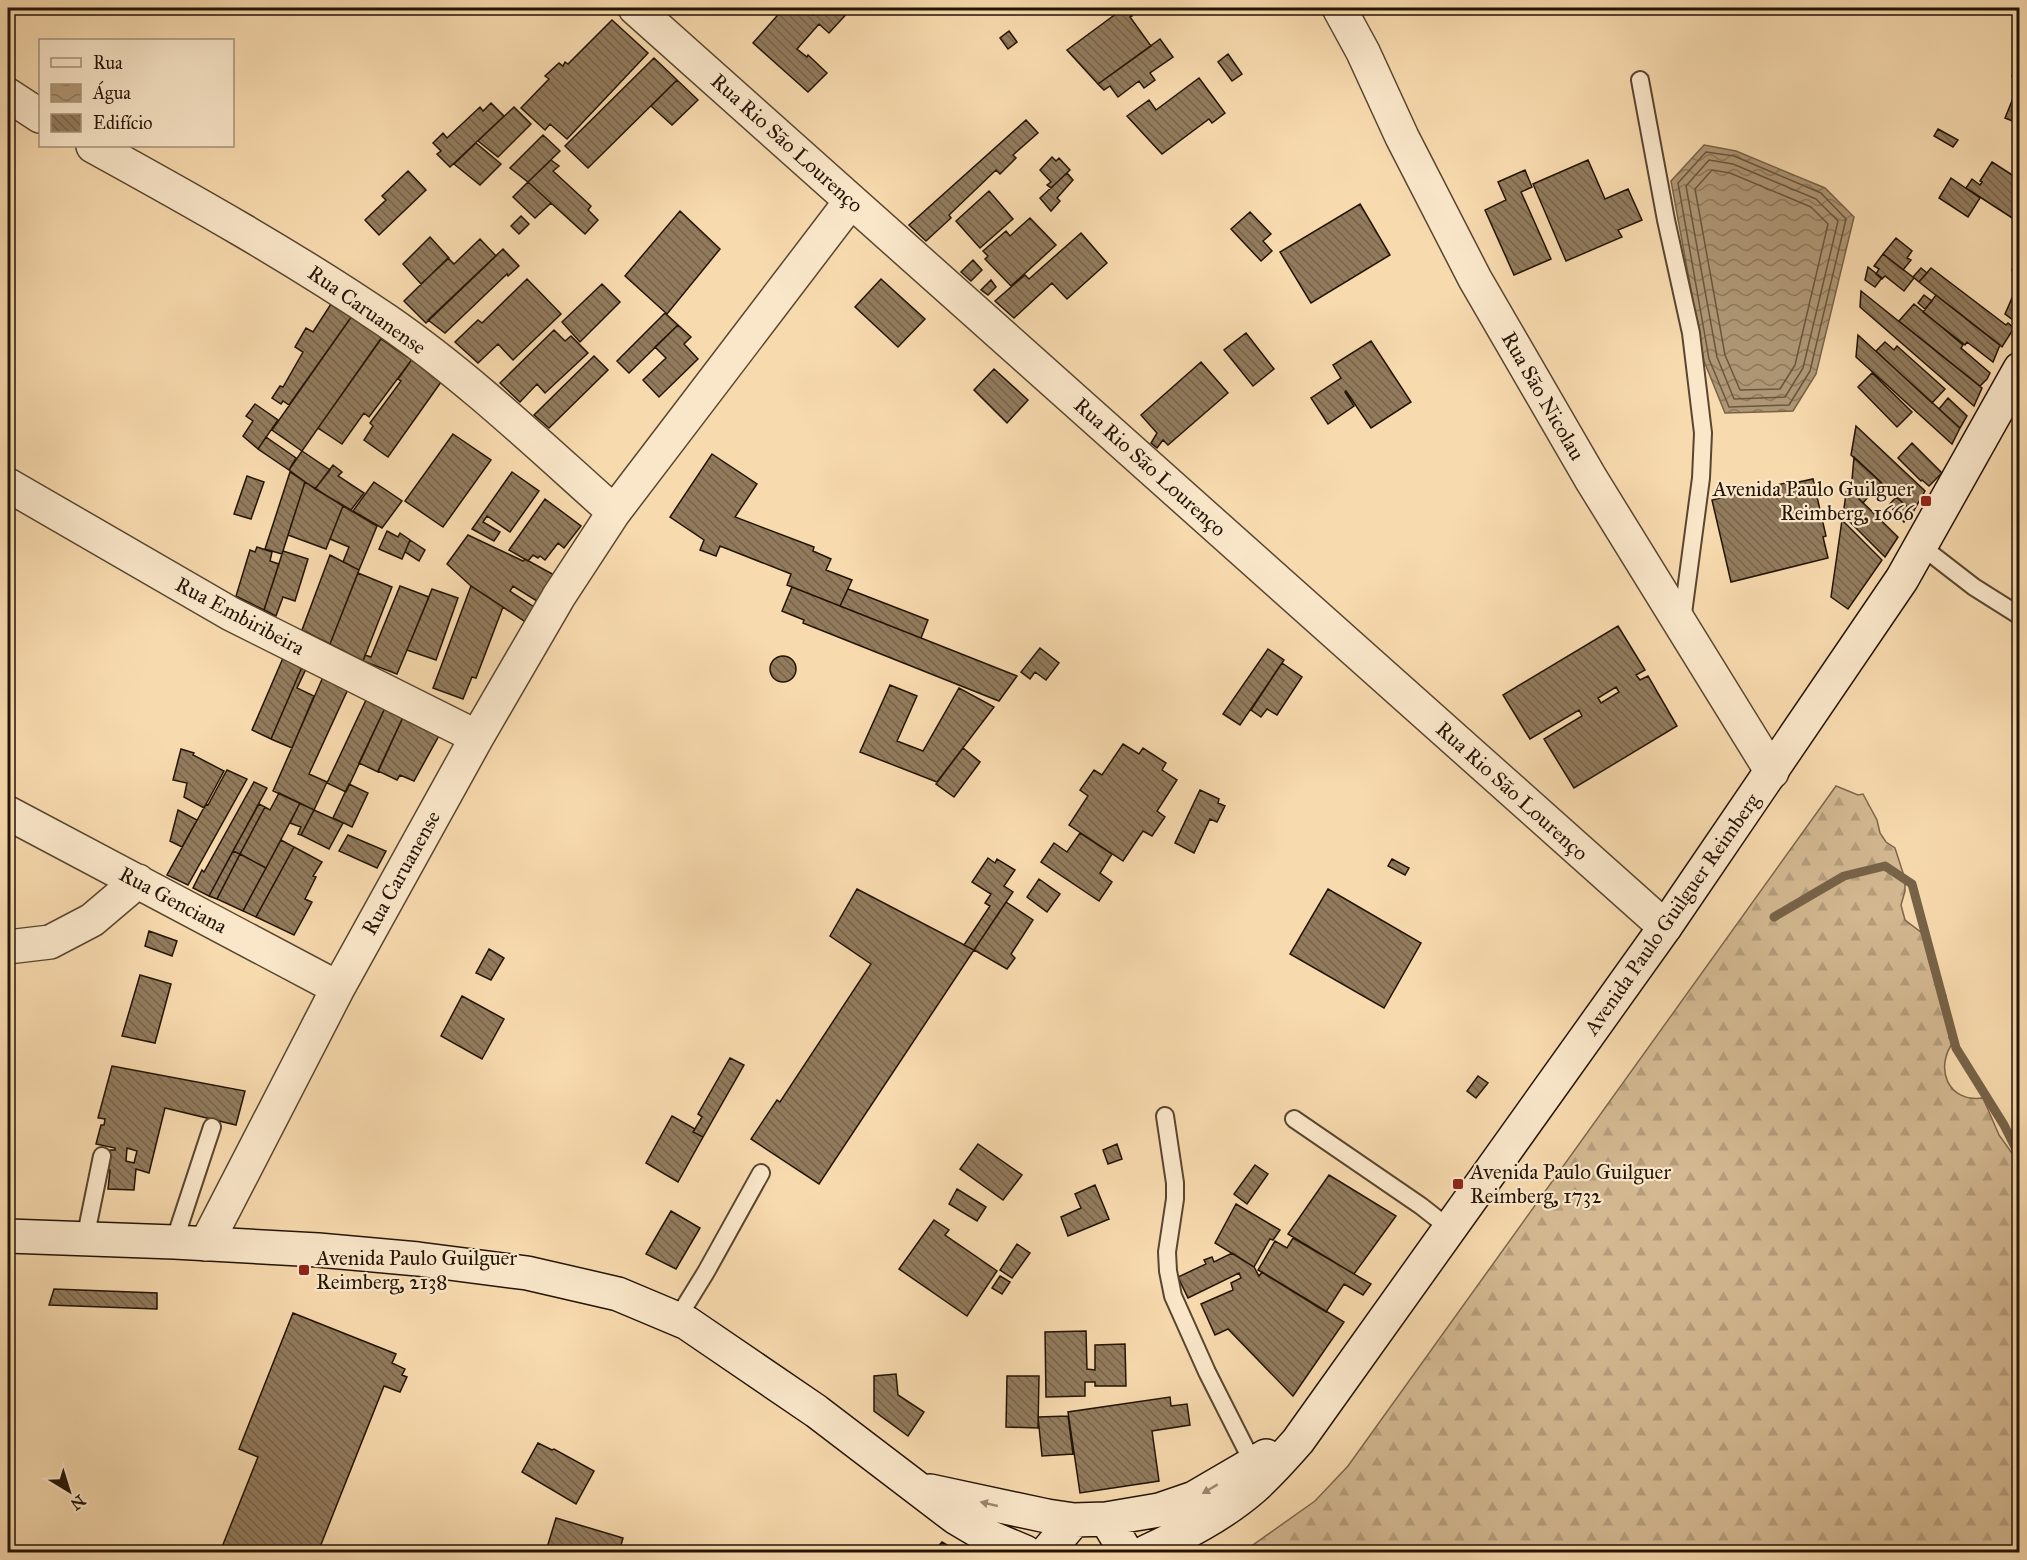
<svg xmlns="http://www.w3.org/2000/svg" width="2027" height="1560" viewBox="0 0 2027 1560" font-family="'IM FELL Great Primer',serif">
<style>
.forest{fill:url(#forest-firs);stroke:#7c664b;stroke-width:1.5}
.water{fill:url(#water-waves);stroke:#776348;stroke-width:1.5}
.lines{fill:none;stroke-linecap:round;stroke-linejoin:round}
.shore{stroke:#6a563d;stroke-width:1.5}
.stream{stroke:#776348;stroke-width:9}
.building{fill:url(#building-back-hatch);stroke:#241405;stroke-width:1.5;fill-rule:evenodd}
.lane-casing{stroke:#59462f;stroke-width:20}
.street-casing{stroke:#59462f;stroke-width:36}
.secondary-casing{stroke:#241405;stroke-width:36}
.lane{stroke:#fae7ca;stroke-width:16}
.street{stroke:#fae7ca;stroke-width:33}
.secondary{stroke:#fae7ca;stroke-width:33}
.oneway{fill:#9a8871}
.poi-dot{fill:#8f2418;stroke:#fae7ca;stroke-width:2}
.labels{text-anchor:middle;stroke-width:4.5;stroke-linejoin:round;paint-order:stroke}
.street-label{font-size:21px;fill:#241405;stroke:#fae7ca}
.poi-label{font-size:21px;fill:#241405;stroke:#fae7ca;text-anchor:start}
</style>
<defs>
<pattern id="forest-firs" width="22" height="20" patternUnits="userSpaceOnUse" patternTransform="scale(1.5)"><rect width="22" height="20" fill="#d3b891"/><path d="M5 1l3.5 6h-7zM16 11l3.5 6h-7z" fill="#b59d7c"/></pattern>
<pattern id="water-waves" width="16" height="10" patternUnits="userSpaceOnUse" patternTransform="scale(1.5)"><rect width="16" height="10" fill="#af9775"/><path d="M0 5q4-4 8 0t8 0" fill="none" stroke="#8e7a5e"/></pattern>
<pattern id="building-back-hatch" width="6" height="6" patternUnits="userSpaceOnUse" patternTransform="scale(1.5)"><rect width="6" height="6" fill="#927b5d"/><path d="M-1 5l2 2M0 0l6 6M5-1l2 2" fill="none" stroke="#77644b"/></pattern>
</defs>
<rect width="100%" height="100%" fill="#f7daae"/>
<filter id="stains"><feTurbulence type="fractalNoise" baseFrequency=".00333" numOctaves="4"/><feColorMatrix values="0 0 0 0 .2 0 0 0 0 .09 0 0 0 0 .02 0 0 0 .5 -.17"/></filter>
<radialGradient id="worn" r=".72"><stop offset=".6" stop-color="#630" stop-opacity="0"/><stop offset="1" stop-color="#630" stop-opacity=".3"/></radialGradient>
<path class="forest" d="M1836 786 1858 795 1863 794 1877 820 1880 833 1886 842 1895 848 1905 879V891L1901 905 1905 920 1922 933 1930 965 1946 996 1945 1012 1950 1029 1949 1038 1954 1041C1934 1067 1947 1103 1983 1098L1999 1135 2019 1163V1552H1243L1315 1501 1348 1466Z"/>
<path class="water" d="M1704 145 1736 151 1825 188 1854 217 1816 374 1793 411 1725 413 1704 361 1671 181Z"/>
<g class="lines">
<path class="shore" d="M1706 152 1734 156 1821 193 1846 219 1810 371 1789 405 1729 407 1709 359 1678 183Z
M1709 160 1733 164 1816 199 1838 221 1803 368 1785 397 1734 399 1717 357 1686 186Z
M1712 170 1730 173 1811 207 1828 224 1795 365 1780 389 1740 390 1725 355 1695 189Z"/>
<path class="stream" d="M1774 917 1844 876 1885 866 1912 884 1956 1048 2004 1125 2020 1157"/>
</g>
<path class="building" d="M784 8H805L813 15 820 8H852L829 33 819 24 797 49 807 57 808 55 827 73 808 92 753 43Z
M1124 8H1126L1132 16 1130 17 1151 46 1098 84 1067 50Z
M612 20 648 53 567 139 550 124 545 130 521 108 549 79 545 76 559 63 563 66 565 62 568 64Z
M1009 31 1017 42 1008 49 1000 38Z
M1160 39 1173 57 1150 73 1155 80 1144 88 1139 81 1118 97 1110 86 1104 90 1098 84Z
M1228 54 1242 74 1232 81 1218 62Z
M654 58 677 80 588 168 565 146Z
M2016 67 2020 69V80L2012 76Z
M1199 78 1225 113 1212 123 1209 119 1162 154 1127 116 1149 100 1156 110Z
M677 80 698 100 672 125 651 106Z
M2014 96 2020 98V124L2005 118Z
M491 103 504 116 450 167 437 154 441 151 433 143 443 133 447 138 480 107 483 111Z
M514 107 531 124 498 157 478 141Z
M1026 120 1038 133 1013 155 1016 158 1000 174 996 170 949 215 951 218 926 241 909 225Z
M1938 129 1958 140 1953 147 1934 136Z
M543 135 560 151 528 182 510 168Z
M476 143 501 164 480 185 454 164Z
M1052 157 1056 161 1059 158 1070 170 1051 188 1047 185 1051 182 1040 170Z
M551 160 559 166 553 171 591 206 588 210 598 220 585 234 528 182Z
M1588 160 1605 199 1628 189 1642 220 1618 230 1622 237 1566 261 1533 184Z
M1992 162 2020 180V223L1966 188 1972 179 1980 185 1982 182 1980 181Z
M1525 170 1532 187 1521 192 1551 259 1514 275 1485 210 1506 200 1498 182Z
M408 171 426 190 379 235 365 220 386 200 382 196Z
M1067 173 1073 180 1057 198 1060 201 1051 211 1040 198Z
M1951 178 1980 198 1968 217 1939 198Z
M528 182 551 203 535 218 513 197Z
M989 191 1013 219 980 248 956 221Z
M1360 204 1390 255 1311 303 1280 252Z
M680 211 720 249 667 314 625 276Z
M1250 212 1271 234 1263 241 1272 251 1261 261 1231 229Z
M521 216 529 224 519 234 511 226Z
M1030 218 1056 245 1011 286 985 259 988 256 983 251 1006 231 1010 236Z
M1081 233 1107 263 1067 299 1052 283 1014 318 995 301 1025 275 1029 279Z
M430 237 449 258 421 284 403 264Z
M1896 238 1912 251 1907 258 1911 260 1903 270 1883 254Z
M480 239 496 256 426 323 404 301 448 258 454 264Z
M503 249 519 266 508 276 507 274 445 333 428 320Z
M2020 250V276L2012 270Z
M1883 254 1914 278 1904 291 1885 276 1882 279 1876 274 1879 269 1874 266Z
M973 260 982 270 971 281 961 272Z
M1868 267 1882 278 1875 287 1865 280Z
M1921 268 1927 273 1919 282 1913 277Z
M1931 268 2006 325 2008 323 2014 328 2002 347 1919 282Z
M527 279 561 314 513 360 498 344 478 363 455 342 478 320 482 323Z
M881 279 925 319 898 347 855 307Z
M991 280 996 287 988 295 981 290Z
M602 284 620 302 580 342 562 322Z
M1861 291 1982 388 1974 406 1860 307Z
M1924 295 1932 301 1925 309 1918 303Z
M1936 295 2000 345 1993 362 1967 342 1965 345 1923 312Z
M2012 298 2020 304V316L2017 323 2005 314Z
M331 304 352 316 289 405 283 401 281 404 272 398 280 386 283 387 303 352 295 347 306 328 313 332Z
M1914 304 1963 345 1961 348 1990 373 1987 379 1980 386 1899 321Z
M665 313 678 325 629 373 617 361Z
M352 316 382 337 302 451 272 430Z
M678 325 691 337 684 344 698 359 659 397 643 380 666 358 655 347Z
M554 330 565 341 571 336 588 353 545 393 537 384 520 402 500 383Z
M1246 333 1274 369 1253 386 1224 350Z
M1858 335 1960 428 1952 444 1856 357Z
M381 339 407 357 409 356 413 358 369 417 364 413 342 444 318 428Z
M1371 341 1411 402 1371 428 1346 391 1345 392 1354 406 1328 424 1311 398 1341 378 1333 365Z
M1885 342 1894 350 1897 346 1945 389 1932 403 1876 351Z
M594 356 608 370 549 428 534 415Z
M413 358 441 382 388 457 364 440 373 426 370 423 401 381 398 379Z
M1201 362 1228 393 1168 445 1163 440 1157 448 1151 443 1157 433 1141 415Z
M994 369 1028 400 1007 423 974 390Z
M1872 373 1912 412 1897 427 1858 387Z
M1948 398 1967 416 1960 428 1939 409Z
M255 404 278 420 258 449 243 436 253 421 246 416Z
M1856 426 1925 491 1913 512 1851 455Z
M453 434 491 460 443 527 405 501Z
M266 437 296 458 289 470 258 449Z
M1912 443 1942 473 1929 486 1922 480 1921 481 1898 458Z
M302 451 330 470 315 489 289 470Z
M712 454 757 484 735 517 814 547 813 551 831 559 826 570 852 580 840 606 787 585 791 574 720 546 716 556 700 550 704 540 670 517Z
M1854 457 1881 482 1863 503 1851 491Z
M333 465 342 472 338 476 364 493 351 510 315 489Z
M290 472 305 482 282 554 265 549Z
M512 472 539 491 510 532 487 516 483 522 500 532 494 541 472 529Z
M247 476 264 482 251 519 234 514Z
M1813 479 1826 536 1823 537 1828 558 1731 582 1712 500 1794 481V483Z
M305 482 343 506 326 549 288 535Z
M374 482 402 501 382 528 353 511Z
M1847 487 1898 537 1885 557 1843 515Z
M1896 497 1913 512 1904 522 1889 505Z
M545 499 581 526 564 548 558 543 545 560 540 556 538 558 533 555 528 561 509 550Z
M343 506 377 526 359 570 343 562 349 547 330 539Z
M1842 520 1882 560 1848 609 1831 597Z
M387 531 398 537 400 533 410 540 402 559 379 549Z
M468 535 523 561 525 559 556 576 540 603 513 586 510 591 537 609 527 623 471 586 447 564Z
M410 540 425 550 419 561 405 552Z
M257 547 272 552 270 561 279 564 264 610 236 596 250 550 255 552Z
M283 551 308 559 295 601 283 597 276 616 264 610Z
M330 555 359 570 330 644 302 630Z
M358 573 392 587 363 661 330 644Z
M400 586 429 597 397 674 363 661 365 655 371 657Z
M471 586 503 607 476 678 472 677 463 699 433 688Z
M792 587 921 638 1017 676 999 701 803 623 804 620 782 611Z
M432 589 458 598 436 660 407 650Z
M848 589 928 620 921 638 840 606Z
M1618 626 1645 670 1636 675 1640 680 1648 676 1677 726 1574 788 1544 739 1582 716 1579 710 1530 739 1503 695ZM1616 687 1619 692 1601 703 1598 698Z
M1040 648 1059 663 1046 680 1035 672 1030 679 1021 672Z
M1268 649 1284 660 1240 725 1223 714Z
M770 669a13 13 0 1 1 26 0a13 13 0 1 1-26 0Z
M283 658 302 667 271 739 252 730Z
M1282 663 1302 677 1277 715 1267 709 1261 717 1251 710Z
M302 667 306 669 297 688 314 696 292 748 271 739Z
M323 677 348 689 309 774 327 782 314 810 273 791Z
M890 685 917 696 897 741 923 751 959 688 994 707 937 782 860 752Z
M367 698 386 706 346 792 327 783Z
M386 706 404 715 378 772 359 763Z
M404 715 441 732 414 781 400 775 397 780 378 771Z
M1123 744 1139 754 1143 748 1166 763 1162 770 1177 780 1157 811 1165 817 1152 836 1143 831 1123 861 1069 825 1088 796 1080 790 1094 770 1102 775Z
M963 748 980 762 954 797 936 784Z
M181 749 194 753 193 755 224 771 204 808 184 797 187 783 173 780Z
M227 770 247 779 188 885 167 875 206 804 208 805Z
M254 782 267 788 209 896 193 888 202 870 204 872Z
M349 784 368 793 352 827 333 818Z
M1200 790 1219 799 1218 803 1225 806 1217 822 1210 819 1194 853 1175 843Z
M279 793 300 803 266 868 240 854 265 807 270 810Z
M300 803 314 810 301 835 298 834 301 827 290 823Z
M259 804 265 807 240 854 233 851Z
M178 810 197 820 182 847 170 841Z
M314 810 343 823 329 849 301 835Z
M1080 833 1112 854 1100 873 1112 882 1099 901 1041 862 1054 843 1067 852Z
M348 835 386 851 377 868 339 851Z
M281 840 294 847 256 917 243 911Z
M294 847 322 862 313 876 316 877 305 899 312 902 294 935 256 917Z
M233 851 240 854 217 899 209 896Z
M240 854 266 868 243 911 217 899Z
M988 858 995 863 997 859 1015 870 1004 886 1013 892 974 950 964 945 990 906 985 903 991 894 972 882Z
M1392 859 1409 868 1405 875 1388 866Z
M1039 879 1060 894 1047 912 1027 897Z
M857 889 974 950 819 1184 751 1139 777 1100 780 1102 871 964 830 936Z
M1328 889 1421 943 1384 1008 1290 954Z
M1006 902 1033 920 1011 954 1015 958 1007 969 974 950Z
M149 931 177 941 172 956 145 946Z
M489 949 504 958 491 980 476 973Z
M140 975 171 984 155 1043 122 1036Z
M462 996 504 1019 482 1059 441 1036Z
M730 1058 744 1065 703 1137 693 1132 702 1117 698 1114Z
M112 1066 245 1091 236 1125 165 1108 149 1173 136 1169 134 1190 108 1189 110 1170 106 1169 110 1150H115V1148L96 1144 101 1125H104L105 1119 98 1118ZM127 1148 137 1151 134 1163 126 1161Z
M1478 1076 1488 1083 1476 1098 1467 1091Z
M672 1116 695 1129 693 1132 703 1137 678 1182 646 1163Z
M978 1144 1022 1175 1003 1200 960 1169Z
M1117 1144 1122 1159 1108 1164 1103 1150Z
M1255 1165 1268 1174 1247 1204 1234 1194Z
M1329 1175 1396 1216 1354 1274 1288 1234Z
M1095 1185 1109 1219 1068 1236 1061 1217 1081 1208 1075 1194Z
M957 1189 986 1207 977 1221 949 1204Z
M1236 1204 1280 1230 1273 1240 1270 1239 1254 1267 1215 1243Z
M671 1211 700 1228 676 1269 646 1254Z
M934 1220 949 1230 945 1235 997 1271 967 1316 899 1269Z
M1293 1238 1371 1284 1363 1295 1344 1284 1326 1312 1258 1270 1275 1241 1287 1248Z
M1017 1244 1030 1253 1012 1278 1000 1270Z
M1232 1253 1254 1267 1259 1276 1262 1272 1344 1322 1293 1396 1228 1329 1215 1335 1201 1304 1233 1290 1231 1283 1241 1278 1239 1273 1188 1298 1178 1277 1206 1264 1204 1260 1212 1257 1214 1262Z
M1000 1276 1010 1282 1002 1294 992 1288Z
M54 1289 157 1293V1309L49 1305Z
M293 1313 396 1354 392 1363 405 1369 402 1375 407 1377 400 1392 384 1386 318 1552H220L258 1457 239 1449Z
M1086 1331 1087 1369 1095 1370V1345L1125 1344 1126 1386H1095V1382H1085V1396L1046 1397 1045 1332Z
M896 1374 898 1395 924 1412 908 1436 874 1411V1376Z
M1007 1376H1039L1038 1428 1006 1427Z
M1170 1397 1171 1406 1187 1404 1190 1425 1152 1431 1159 1481 1080 1493 1068 1412Z
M1068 1416 1073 1454 1042 1456 1038 1417Z
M538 1443 552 1450 554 1449 594 1471 576 1504 522 1472Z
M556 1518 623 1538 619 1552 546 1551Z
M942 1542 952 1548 949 1552H933Z"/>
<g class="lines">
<defs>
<path id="lane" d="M1640 80 1666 220 1691 333 1703 433 1701 478 1682 621
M1921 546 1974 587 2020 616
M1165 1116 1175 1183V1199L1167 1252 1168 1271 1173 1296 1207 1372 1253 1463
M1294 1119 1421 1206 1449 1228
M85 1239 102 1156
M174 1242 212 1127
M677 1319 706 1272 761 1173"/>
<path id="street" d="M635 8 1665 927
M1339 8 1363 52 1402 137 1475 279 1591 479 1772 772
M8 95 40 116
M93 146C193 201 293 257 387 321 468 377 540 446 614 512
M8 485 231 614 477 737
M8 813 338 988
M8 947 50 942 92 920 138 881
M206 1244 338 988 477 737 559 596 614 512 851 201"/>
<path id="secondary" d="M8 1236 174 1242 318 1250 418 1259 527 1273 618 1294 687 1323 816 1411 955 1517 987 1536 1025 1552
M930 1491 1047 1516 1074 1520 1106 1519 1159 1510 1194 1498 1266 1456
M1106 1519 1126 1552
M1047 1552 1074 1520
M1146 1552C1183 1535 1222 1515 1253 1488 1270 1473 1284 1457 1298 1441L1665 927 1902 579 2020 369"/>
</defs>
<use href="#lane" class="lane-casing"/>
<use href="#street" class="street-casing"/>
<use href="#secondary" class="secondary-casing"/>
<use href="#lane" class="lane"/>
<use href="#street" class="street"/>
<use href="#secondary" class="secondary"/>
</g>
<defs><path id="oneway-solid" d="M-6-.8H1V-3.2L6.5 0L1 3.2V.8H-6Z" transform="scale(1.5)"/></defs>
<g class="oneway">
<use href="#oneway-solid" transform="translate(1210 1489) rotate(149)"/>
<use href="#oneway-solid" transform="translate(989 1504) rotate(-167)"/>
</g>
<g class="poi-dot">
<rect x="1920" y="495" width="12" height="12" rx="3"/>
<rect x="1452" y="1178" width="12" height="12" rx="3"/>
<rect x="298" y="1264" width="12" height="12" rx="3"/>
</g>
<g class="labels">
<g class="street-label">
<text transform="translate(787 143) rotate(42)" y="7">Rua Rio São Lourenço</text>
<text transform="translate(367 310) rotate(35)" y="7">Rua Caruanense</text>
<text transform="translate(1543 396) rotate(60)" y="7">Rua São Nicolau</text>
<text transform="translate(1150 467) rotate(42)" y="7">Rua Rio São Lourenço</text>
<text transform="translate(240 616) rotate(28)" y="7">Rua Embiribeira</text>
<text transform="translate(1512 791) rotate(42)" y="7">Rua Rio São Lourenço</text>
<text transform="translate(401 873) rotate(-61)" y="7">Rua Caruanense</text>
<text transform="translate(173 900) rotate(28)" y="7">Rua Genciana</text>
<text transform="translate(1672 914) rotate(-55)" y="7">Avenida Paulo Guilguer Reimberg</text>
</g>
<g class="poi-label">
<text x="1914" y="496" text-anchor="end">Avenida Paulo Guilguer<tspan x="1914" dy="24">Reimberg, 1666</tspan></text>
<text x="1470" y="1179">Avenida Paulo Guilguer<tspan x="1470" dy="24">Reimberg, 1732</tspan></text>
<text x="316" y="1265">Avenida Paulo Guilguer<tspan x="316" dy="24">Reimberg, 2138</tspan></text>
</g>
</g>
<rect width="2027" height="1560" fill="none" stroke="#f7daae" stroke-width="30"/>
<rect x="9" y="9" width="2009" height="1542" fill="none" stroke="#241405" stroke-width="3"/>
<rect x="15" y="15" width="1997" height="1530" fill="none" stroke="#241405" stroke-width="1.5"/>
<rect x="39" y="39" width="195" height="108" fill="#fae7ca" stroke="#a4937b" stroke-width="1.5"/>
<rect x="51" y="58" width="30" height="9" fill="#fae7ca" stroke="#a4937b" stroke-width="1.5"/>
<text x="93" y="69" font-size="18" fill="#241405">Rua</text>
<rect x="51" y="84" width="30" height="18" fill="url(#water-waves)" stroke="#a4937b" stroke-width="1.5"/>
<text x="93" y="99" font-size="18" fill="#241405">Água</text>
<rect x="51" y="114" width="30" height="18" fill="url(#building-back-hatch)" stroke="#a4937b" stroke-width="1.5"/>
<text x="93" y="129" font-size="18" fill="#241405">Edifício</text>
<g transform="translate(69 1491) rotate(142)" stroke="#fae7ca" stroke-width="4.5" paint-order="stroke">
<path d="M0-4.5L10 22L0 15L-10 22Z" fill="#241405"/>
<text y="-9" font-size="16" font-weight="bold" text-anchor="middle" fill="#241405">N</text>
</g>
<rect width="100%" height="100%" filter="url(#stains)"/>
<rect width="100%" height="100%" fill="url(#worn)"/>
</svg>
